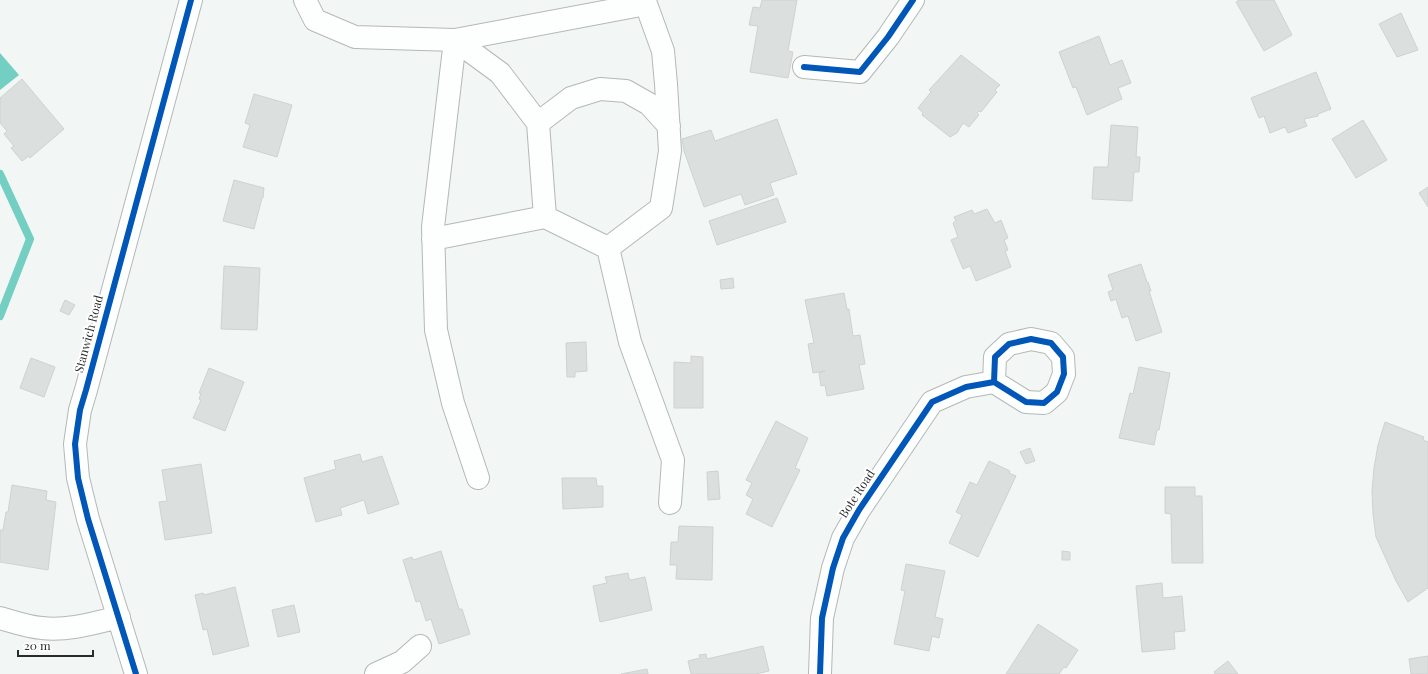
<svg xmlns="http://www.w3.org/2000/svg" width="1428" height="674" viewBox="0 0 1428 674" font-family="'Playfair Display',serif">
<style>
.water{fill:#72cfc1}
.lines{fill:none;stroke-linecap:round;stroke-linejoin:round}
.stream{stroke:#72cfc1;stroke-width:8}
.building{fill:#dbdfdd;stroke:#cfd2d2}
.minor-casing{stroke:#b4b8b7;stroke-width:24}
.minor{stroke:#fdfefe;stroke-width:22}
.cycleway-casing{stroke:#fff;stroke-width:8}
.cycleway{stroke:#0057b8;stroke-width:6}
.labels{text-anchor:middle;stroke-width:4;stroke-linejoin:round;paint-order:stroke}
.street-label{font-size:12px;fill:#292c2b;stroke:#fff}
</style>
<rect width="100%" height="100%" fill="#f2f6f5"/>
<path class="water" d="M0 53 19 75 0 90Z"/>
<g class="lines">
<path class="stream" d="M0 174 30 239 0 316"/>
</g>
<path class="building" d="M762 0H797L788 51 793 52 788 78 750 72 758 26 749 25 753 7 760 8Z
M1239 0H1274L1292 35 1264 51 1236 2Z
M1401 13 1418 50 1397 57 1379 24Z
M1099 36 1110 65 1122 60 1131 83 1118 88 1122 99 1087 115 1076 87 1073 88 1059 52Z
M961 55 1000 85 995 90 997 92 981 112 979 111 977 113 979 115 969 127 963 123 957 133 950 137 922 115 923 113 918 108 931 92 929 90Z
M1316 72 1331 109 1318 114V116L1304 119 1307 126 1288 133 1285 127 1270 133 1264 116 1259 118 1251 98Z
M22 79 64 129 30 158 29 156 22 161 11 148 14 146 4 134 7 131 0 123V98Z
M254 94 292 105 277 157 243 147 250 125 245 123Z
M777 119 797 174 770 183 774 195 745 205 741 194 704 207 684 151 682 139 711 130 715 141Z
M1363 120 1387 160 1356 178 1332 139Z
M1111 125 1138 127 1136 157H1140L1139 172H1134L1132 201 1092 199 1094 167H1108Z
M234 180 264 188 263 198H262L254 229 223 221Z
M1428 187V207L1419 193Z
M777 198 786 222 717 245 709 221Z
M987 209 995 223 1001 220 1008 238 1004 240 1008 250 1005 251 1011 267 976 281 970 266 963 269 951 240 958 237 953 223 956 221 954 217 972 210 974 214Z
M1141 264 1147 282H1148L1151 291H1149L1162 332 1136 341 1128 316 1122 318 1116 299 1111 301 1108 292 1113 290 1108 275Z
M224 266 260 268 257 330 221 329Z
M733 278 734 288 721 289 720 280Z
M844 293 847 309H849L853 336 860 335 865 364 859 365 864 389 827 396 825 385 821 386 819 373 825 371 813 373 808 344 814 343 805 300Z
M65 300 75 305 69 315 60 311Z
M586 342 587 371 575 372V377H567L566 343Z
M691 356 703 357V408H674V362L691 363Z
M31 358 55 367 44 397 20 388Z
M1139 367 1170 373 1159 430H1157L1154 445 1119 438 1130 393 1133 394Z
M209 368 244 382 225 431 193 418 201 400 199 399 201 393H199Z
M776 421 808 438 795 468 800 470 772 527 746 514 753 499 746 495 752 483 746 480Z
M1385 422 1424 437 1423 440 1428 442V588L1408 602 1396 581 1376 537 1373 514 1372 491 1374 468 1378 445Z
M1030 448 1035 461 1026 464 1020 452Z
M360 454 362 462 382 456 399 504 368 514 364 500 340 508 342 515 316 522 304 478 336 469 334 461Z
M989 461 1010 471 1009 473 1016 476 978 557 949 543 962 515 956 512 970 482 977 485Z
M201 464 212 533 165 540 159 502 167 501 162 470Z
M718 471 720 499 708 500 707 472Z
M562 478H596L597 486H603V507L563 509Z
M12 485 47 491 46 500 56 502 48 570 0 562V530H3L6 512H8Z
M1165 487H1195V496H1202L1203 563H1172L1171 514 1165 513Z
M679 526 713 527 712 580 676 579 677 565H670L671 542H678Z
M441 551 459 609H462L470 634 439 644 431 619 426 621 420 601 416 602 403 560 412 557 413 560Z
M1062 551 1070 552V560H1062Z
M906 564 945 571 935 617 943 619 939 638 932 636 929 651 894 644 905 591 901 590Z
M628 573 629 579 631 580 645 577 652 610 600 622 593 586 607 583 605 577Z
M1162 583 1163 598 1182 596 1185 631 1174 632 1175 649 1142 652 1136 586Z
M235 587 249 646 213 655 207 629 203 630 195 595 203 593 204 595Z
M294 605 300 632 278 637 272 610Z
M1038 624 1078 650 1066 668 1064 667 1059 674H1006Z
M763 646 769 671 756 674H691L688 661 700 658 699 655 706 654 707 659Z
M1428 656V674H1411L1409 659Z
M1228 661 1238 674H1215L1214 672Z
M647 669 648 674H621Z"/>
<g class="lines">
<defs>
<path id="minor" d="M305 0 315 20 355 37 455 40 500 73 538 123 545 217 608 248 630 342 673 460 670 503
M804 67 860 72 888 37 913 0
M538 123 571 98 600 89 626 91 649 104 669 126
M433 239 545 217
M478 478 453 403 436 330 433 227 455 40 646 4 663 51 666 84 670 151 661 208 608 248
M0 618C14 622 28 627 42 628 68 631 94 623 119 617
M136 674 88 519 78 478 75 444 80 410 86 390 191 0
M376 674 402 662 420 646
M820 674 822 618 833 568 843 538 859 510 932 402 966 387 994 382 1026 402 1044 403 1057 392 1064 374 1063 357 1051 343 1031 339 1009 344 995 357 994 382"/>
</defs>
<use href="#minor" class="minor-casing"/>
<use href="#minor" class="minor"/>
<defs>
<path id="cycleway" d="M804 67 860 72 888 37 913 0
M136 674 88 519 78 478 75 444 80 410 86 390 191 0
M820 674 822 618 833 568 843 538 859 510 932 402 966 387 994 382 1026 402 1044 403 1057 392 1064 374 1063 357 1051 343 1031 339 1009 344 995 357 994 382"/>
</defs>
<use href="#cycleway" class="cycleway-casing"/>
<use href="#cycleway" class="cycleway"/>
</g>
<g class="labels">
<g class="street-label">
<text transform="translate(89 334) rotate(-75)" y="4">Stanwich Road</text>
<text transform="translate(857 494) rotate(-57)" y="4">Bote Road</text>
</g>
</g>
<path d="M18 650v6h75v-6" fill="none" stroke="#292c2b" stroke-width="2"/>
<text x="24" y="650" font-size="12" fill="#292c2b" stroke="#ffffff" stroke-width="3" paint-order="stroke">20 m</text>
</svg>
